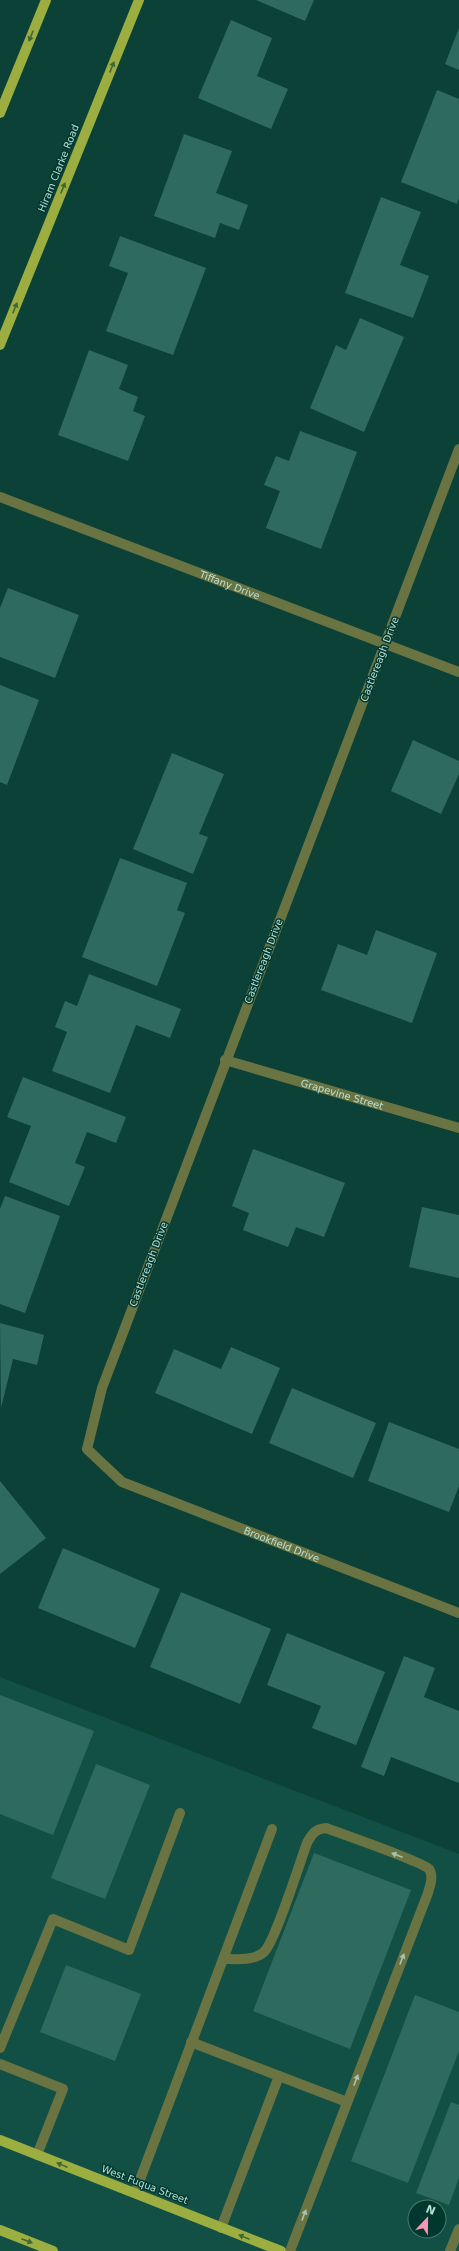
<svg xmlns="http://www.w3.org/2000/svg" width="459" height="2251" viewBox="0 0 459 2251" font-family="'DejaVu Sans',sans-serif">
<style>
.built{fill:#124f45;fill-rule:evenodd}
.building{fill:#2f6a5e}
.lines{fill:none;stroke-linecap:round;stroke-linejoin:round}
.minor{stroke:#6a7442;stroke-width:10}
.major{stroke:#9bae3f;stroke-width:10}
.oneway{fill:#3e6735}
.oneway2{fill:#a3c5b1}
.labels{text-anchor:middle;stroke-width:3;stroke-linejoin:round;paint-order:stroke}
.street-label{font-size:10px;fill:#b6e0d6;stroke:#00372e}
</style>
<rect width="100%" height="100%" fill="#0c4138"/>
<path class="built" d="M0 1677 459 1854V2251H0ZM415 2207H439V2231H415Z"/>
<path class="building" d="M256 0H314L305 21Z
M231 20 272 38 257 76 288 89 271 129 198 98Z
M459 28V70L445 64Z
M437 90 459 99V198L457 204 401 182Z
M184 134 232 151 216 193 248 205 239 230 220 223 215 238 154 216Z
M381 197 421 212 400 265 429 276 413 318 345 293Z
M120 236 206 268 173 355 106 331 128 273 109 266Z
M360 318 404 337 364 432 310 408 336 345 346 350Z
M89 350 128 365 119 389 138 397 133 411 145 416 128 461 58 435Z
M300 431 357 452 321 549 266 528 280 491 264 485 276 456 289 461Z
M8 588 79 615 55 678 0 657V608Z
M0 685 39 700 7 785 0 782Z
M413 740 459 761V774L441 814 391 791Z
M172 753 224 774 199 834 208 837 193 874 133 849Z
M120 858 187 883 177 910 185 913 157 986 82 957Z
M376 930 437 953 412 1023 321 990 338 944 367 955Z
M89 974 181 1009 170 1038 136 1025 110 1093 52 1071 67 1032 55 1027 65 1001 77 1006Z
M23 1077 126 1117 116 1143 87 1132 75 1163 85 1167 69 1206 9 1182 31 1126 7 1117Z
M253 1149 345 1183 324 1237 296 1227 288 1247 243 1230 249 1213 232 1206Z
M5 1196 60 1216 25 1313 0 1304V1209Z
M422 1207 459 1215V1278L409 1267Z
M0 1323 44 1335 37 1365 13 1359 1 1408Z
M231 1347 280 1368 252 1434 155 1393 174 1349 221 1369Z
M292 1388 376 1423 353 1478 269 1443Z
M389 1422 459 1449V1486L449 1512 368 1481Z
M0 1481 46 1538 0 1574Z
M63 1548 160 1589 135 1648 38 1608Z
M181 1592 271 1629 240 1704 150 1667Z
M287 1633 385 1672 356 1745 312 1728 321 1706 267 1685Z
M404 1656 435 1668 424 1697 459 1711V1783L391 1757 384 1776 361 1767Z
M0 1695 94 1731 53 1835 0 1814Z
M96 1764 150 1785 105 1899 51 1878Z
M314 1853 411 1890 350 2049 253 2011Z
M66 1965 141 1994 115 2061 40 2032Z
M415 1995 459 2012V2051L408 2183 351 2161Z
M451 2102 459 2105V2178L449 2205 416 2193Z"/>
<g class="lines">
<g class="minor">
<path id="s1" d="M459 449 102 1388 87 1449 122 1482 459 1613"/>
<path id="s2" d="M0 497 459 672"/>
<path id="s3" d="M225 1060 459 1128"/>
<path d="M223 1959C236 1959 254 1961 264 1952 275 1942 300 1862 307 1843 312 1834 315 1829 326 1828 342 1834 421 1861 429 1869 434 1876 430 1885 428 1893L290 2251"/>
<path d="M191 2042 279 2076 221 2228"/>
<path d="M0 2048 53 1919 129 1950 180 1813"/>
<path d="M0 2064 63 2089 37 2155"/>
<path d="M279 2076 347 2102"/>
<path d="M135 2193 272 1829"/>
<path d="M450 2251 459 2229"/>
</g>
<path class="major" d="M0 113 46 0
M0 345 139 0
M0 2140 281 2251
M0 2230 53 2251"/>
</g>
<defs><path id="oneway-solid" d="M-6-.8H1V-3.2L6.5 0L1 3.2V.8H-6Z"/></defs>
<g class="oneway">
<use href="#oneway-solid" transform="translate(31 36) rotate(112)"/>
<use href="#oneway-solid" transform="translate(112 67) rotate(-68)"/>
<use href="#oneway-solid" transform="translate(63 188) rotate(-68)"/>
<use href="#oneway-solid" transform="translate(15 308) rotate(-68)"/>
<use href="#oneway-solid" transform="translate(62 2165) rotate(-158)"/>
<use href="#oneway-solid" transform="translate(244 2237) rotate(-158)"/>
<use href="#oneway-solid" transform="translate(27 2241) rotate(21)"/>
</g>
<g class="oneway2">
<use href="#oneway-solid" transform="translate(397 1855) rotate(-159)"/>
<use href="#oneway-solid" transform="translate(402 1959) rotate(-69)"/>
<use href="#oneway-solid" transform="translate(356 2080) rotate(-69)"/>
<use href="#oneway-solid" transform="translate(304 2215) rotate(-69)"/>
</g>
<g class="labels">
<g class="street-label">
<text transform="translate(58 168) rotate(-68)" y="4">Hiram Clarke Road</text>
<text dy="4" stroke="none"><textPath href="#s2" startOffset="246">Tiffany Drive</textPath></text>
<text transform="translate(379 659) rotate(-69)" y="4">Castlereagh Drive</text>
<text transform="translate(263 961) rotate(-69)" y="4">Castlereagh Drive</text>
<text dy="4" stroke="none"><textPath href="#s3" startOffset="122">Grapevine Street</textPath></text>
<text transform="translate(148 1264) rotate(-69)" y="4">Castlereagh Drive</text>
<text dy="4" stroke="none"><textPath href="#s1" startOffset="1287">Brookfield Drive</textPath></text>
<text transform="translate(145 2184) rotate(21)" y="4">West Fuqua Street</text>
</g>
</g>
<g transform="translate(427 2219) rotate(22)"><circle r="19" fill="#00372e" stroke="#497b71"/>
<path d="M0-3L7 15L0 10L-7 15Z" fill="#f09ab6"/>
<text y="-6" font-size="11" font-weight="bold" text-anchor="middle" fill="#b6e0d6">N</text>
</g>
</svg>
